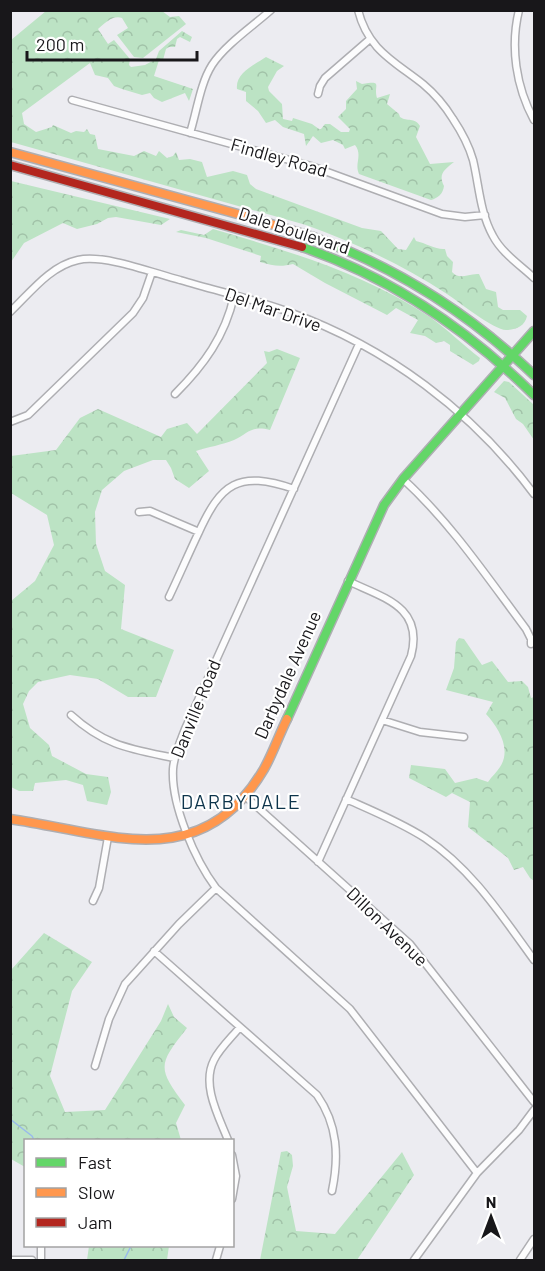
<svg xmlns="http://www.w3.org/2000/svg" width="545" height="1271" viewBox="0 0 545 1271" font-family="Barlow,sans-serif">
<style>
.forest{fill:url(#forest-crowns)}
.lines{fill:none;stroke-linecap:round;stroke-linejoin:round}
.stream{stroke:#99baec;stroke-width:1.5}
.street-casing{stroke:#aeaeb2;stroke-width:9}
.fast-casing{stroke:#aeaeb2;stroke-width:11}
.slow-casing{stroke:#aeaeb2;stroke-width:11}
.jam-casing{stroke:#aeaeb2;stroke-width:11}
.street{stroke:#fcfcfd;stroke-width:6}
.fast{stroke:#63d668;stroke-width:8}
.slow{stroke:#ff974d;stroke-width:8}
.jam{stroke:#b3261e;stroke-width:8}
.labels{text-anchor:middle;stroke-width:4.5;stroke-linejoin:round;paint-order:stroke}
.street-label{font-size:18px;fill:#18171a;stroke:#fff}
.neighbourhood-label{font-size:20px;letter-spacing:1.5px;fill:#0d344b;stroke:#fff}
</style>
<defs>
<pattern id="forest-crowns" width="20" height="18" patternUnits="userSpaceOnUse" patternTransform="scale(1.5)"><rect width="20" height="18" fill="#bce3c4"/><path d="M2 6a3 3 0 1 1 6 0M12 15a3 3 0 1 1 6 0" fill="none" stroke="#a1c2a8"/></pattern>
</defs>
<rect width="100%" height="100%" fill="#ececf1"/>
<path class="forest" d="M162 11 170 17 179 16 186 24 143 58 134 57 117 35 128 28 122 18C113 15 105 23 98 29L108 44 114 40 130 59 129 65 131 67 145 65 156 59 159 51 182 31 192 37 190 42 180 37 177 39 175 47H169L166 49 163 60H159L154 76 193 89 189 101 185 93 162 102 154 98 150 93 142 95 122 89 114 86 108 78 95 75 90 63 22 113 24 124 36 132 52 127 53 125 71 133 76 131 84 132 87 129 90 134 95 135 98 149 134 156 144 151 156 156 159 151 167 158 173 156 176 152 179 160 190 159 202 162 207 177 233 171 247 175 250 184 256 189 362 228 381 231 398 249 406 250 414 237 416 241C426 243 436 250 445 249L447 256 453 262 452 272C460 281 468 273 479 274L486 289 496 292 498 307 503 310H520L527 316C525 326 516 330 506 330 494 330 459 302 447 294 403 265 355 243 306 225L11 142V40L46 11Z
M266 57 284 66 277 71 268 87 269 91 282 104 283 119 292 121 293 118 312 124 319 129H321L325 124H330L341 132H349L350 129 338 117 346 109V101L357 89 356 81 362 84C384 80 373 85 377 98L390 94 387 104 399 114 400 117C407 122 415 117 420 126L416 137 430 164 454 162C444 170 438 174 444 186 443 194 438 198 431 200L359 174C354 164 363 155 355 145L345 149 343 145 333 140 321 143 313 136 306 146 304 134 283 127 275 120 266 123 258 111 246 101V92L237 89C235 73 254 65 266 57Z
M11 181 170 219 161 225 116 217 108 218 97 224 77 229 63 223 24 243 11 262Z
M213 229C288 251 364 273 430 317 447 329 463 345 480 358L479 361 473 365 450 351V345L444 341 436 343 425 336 410 333 418 320 396 308 387 315 325 283 293 264C281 267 273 266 260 262L261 256 206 238 176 232 181 230 204 235Z
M277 349 300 358 270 430C251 425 249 433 234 440 222 445 208 447 196 451L209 471 189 488 175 479 171 468 166 460H153L124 471 102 490 95 512 96 544 105 571 125 585 121 629 174 650 156 697H128L98 679 70 675 38 682 29 691 23 704 30 728 49 745 52 756 86 774 108 777 111 792 107 805 87 801 83 785 66 780 35 783 33 791H19L11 787V601L35 581 54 545 47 515 11 493V456L56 450 80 418 98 409 161 437 167 429 187 423 197 434 267 363 264 351 269 352Z
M504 381 509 382 534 405V440L523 424 516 419 505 398 494 392Z
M459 638 464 639 482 665 492 661 508 682 522 681 528 687 531 698 534 697V881L530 878 523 867 514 870 508 858 468 827 470 802 452 793 446 797 409 778 411 765 445 769 455 783 476 778 488 782C492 776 497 772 500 767 512 749 498 727 486 714L493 702 446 690 454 668 456 642Z
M44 933 92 962 72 991 50 1076 65 1112 105 1110 161 1021 168 1004 174 1017 187 1028C159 1064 156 1067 185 1105L176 1123 181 1140H26L25 1167 11 1159V970Z
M287 1151 292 1155 293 1166 287 1187 296 1231 335 1234 402 1152 414 1175 357 1260H260L281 1152Z
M89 1246H169L167 1260H87Z"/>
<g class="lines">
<path class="stream" d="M10 1119 32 1136 34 1140
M124 1260 131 1246"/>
<defs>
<path id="street" d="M358 10C368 50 394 61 423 84 435 94 445 106 453 119 461 131 469 146 473 160 479 185 480 213 493 236 502 253 520 265 534 278
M519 10C510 47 516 87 534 120
M318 94 320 86 325 78 370 39
M72 100 311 166 442 214 465 217 485 215
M190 133C197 111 200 84 212 65 225 45 253 26 271 10
M10 312C30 293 50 266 78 260 105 254 153 273 180 280 216 291 254 299 289 312 387 347 473 412 534 494
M359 344 185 729C180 742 174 755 173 769 171 805 195 860 216 888L350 1009 477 1173
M175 394C204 365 225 336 234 296
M10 422 28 415 133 313 143 298 152 272
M403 479C451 523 487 577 526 629L531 639V644
M139 512 150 511 199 532
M169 597C179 576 188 555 198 534 221 483 238 470 294 489
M71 715C105 746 131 749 174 758
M382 720 420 732 464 737
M245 796 410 944 534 1102
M346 799C373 811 400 822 425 838 471 868 502 916 534 960
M318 862 411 656C424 607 384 598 348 581
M93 901 99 888 108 837
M154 951 317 1095C338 1125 339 1157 332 1191
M95 1066 109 1019 125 984 179 924 216 888
M228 1140C219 1117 201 1085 214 1060 220 1048 232 1037 240 1027
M232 1155 236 1176 232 1199
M10 1260H32
M41 1260V1246
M216 1260 220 1246
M414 1260 477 1173 519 1130 534 1110
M520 1260 534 1239"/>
<path id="fast" d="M313 237C396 267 470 314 534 375
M302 247C390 277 468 330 534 395
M287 719 384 505 403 479 534 331"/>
<path id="slow" d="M10 152 245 216 313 237
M10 819C108 833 201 876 264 769 273 753 279 735 287 719"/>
<path id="jam" d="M10 165 302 247"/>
</defs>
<use href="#street" class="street-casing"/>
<use href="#fast" class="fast-casing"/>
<use href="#slow" class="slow-casing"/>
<use href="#jam" class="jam-casing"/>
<use href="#street" class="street"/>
<use href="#fast" class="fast"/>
<use href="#slow" class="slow"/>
<use href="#jam" class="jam"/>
</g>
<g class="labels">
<g class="street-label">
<text transform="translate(279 158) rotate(16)" y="6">Findley Road</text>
<text transform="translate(294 231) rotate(18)" y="6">Dale Boulevard</text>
<text transform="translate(273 310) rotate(19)" y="6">Del Mar Drive</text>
<text transform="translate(288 675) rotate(-66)" y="6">Darbydale Avenue</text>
<text transform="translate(196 709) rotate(-68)" y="6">Danville Road</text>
<text transform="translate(387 927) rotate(44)" y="6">Dillon Avenue</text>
</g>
<g class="neighbourhood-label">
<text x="241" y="809">DARBYDALE</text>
</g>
</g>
<rect width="545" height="1271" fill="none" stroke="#18171a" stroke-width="24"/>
<rect x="24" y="1139" width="210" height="108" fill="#ffffff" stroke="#a3a2a3" stroke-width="1.5"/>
<rect x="36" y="1158" width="30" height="9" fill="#63d668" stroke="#a3a2a3" stroke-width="1.5"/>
<text x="78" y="1169" font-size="18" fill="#18171a">Fast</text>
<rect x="36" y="1188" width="30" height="9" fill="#ff974d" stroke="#a3a2a3" stroke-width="1.5"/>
<text x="78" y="1199" font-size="18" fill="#18171a">Slow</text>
<rect x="36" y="1218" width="30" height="9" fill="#b3261e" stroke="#a3a2a3" stroke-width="1.5"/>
<text x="78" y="1229" font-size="18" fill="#18171a">Jam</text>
<g transform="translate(491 1217)" stroke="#ffffff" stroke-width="4.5" paint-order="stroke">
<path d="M0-4.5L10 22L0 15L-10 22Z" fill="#18171a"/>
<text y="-9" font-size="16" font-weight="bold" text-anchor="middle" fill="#18171a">N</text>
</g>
<path d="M27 51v9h170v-9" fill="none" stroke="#18171a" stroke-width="3"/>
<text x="36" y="51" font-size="18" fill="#18171a" stroke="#ffffff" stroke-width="4.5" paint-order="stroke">200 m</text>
</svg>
